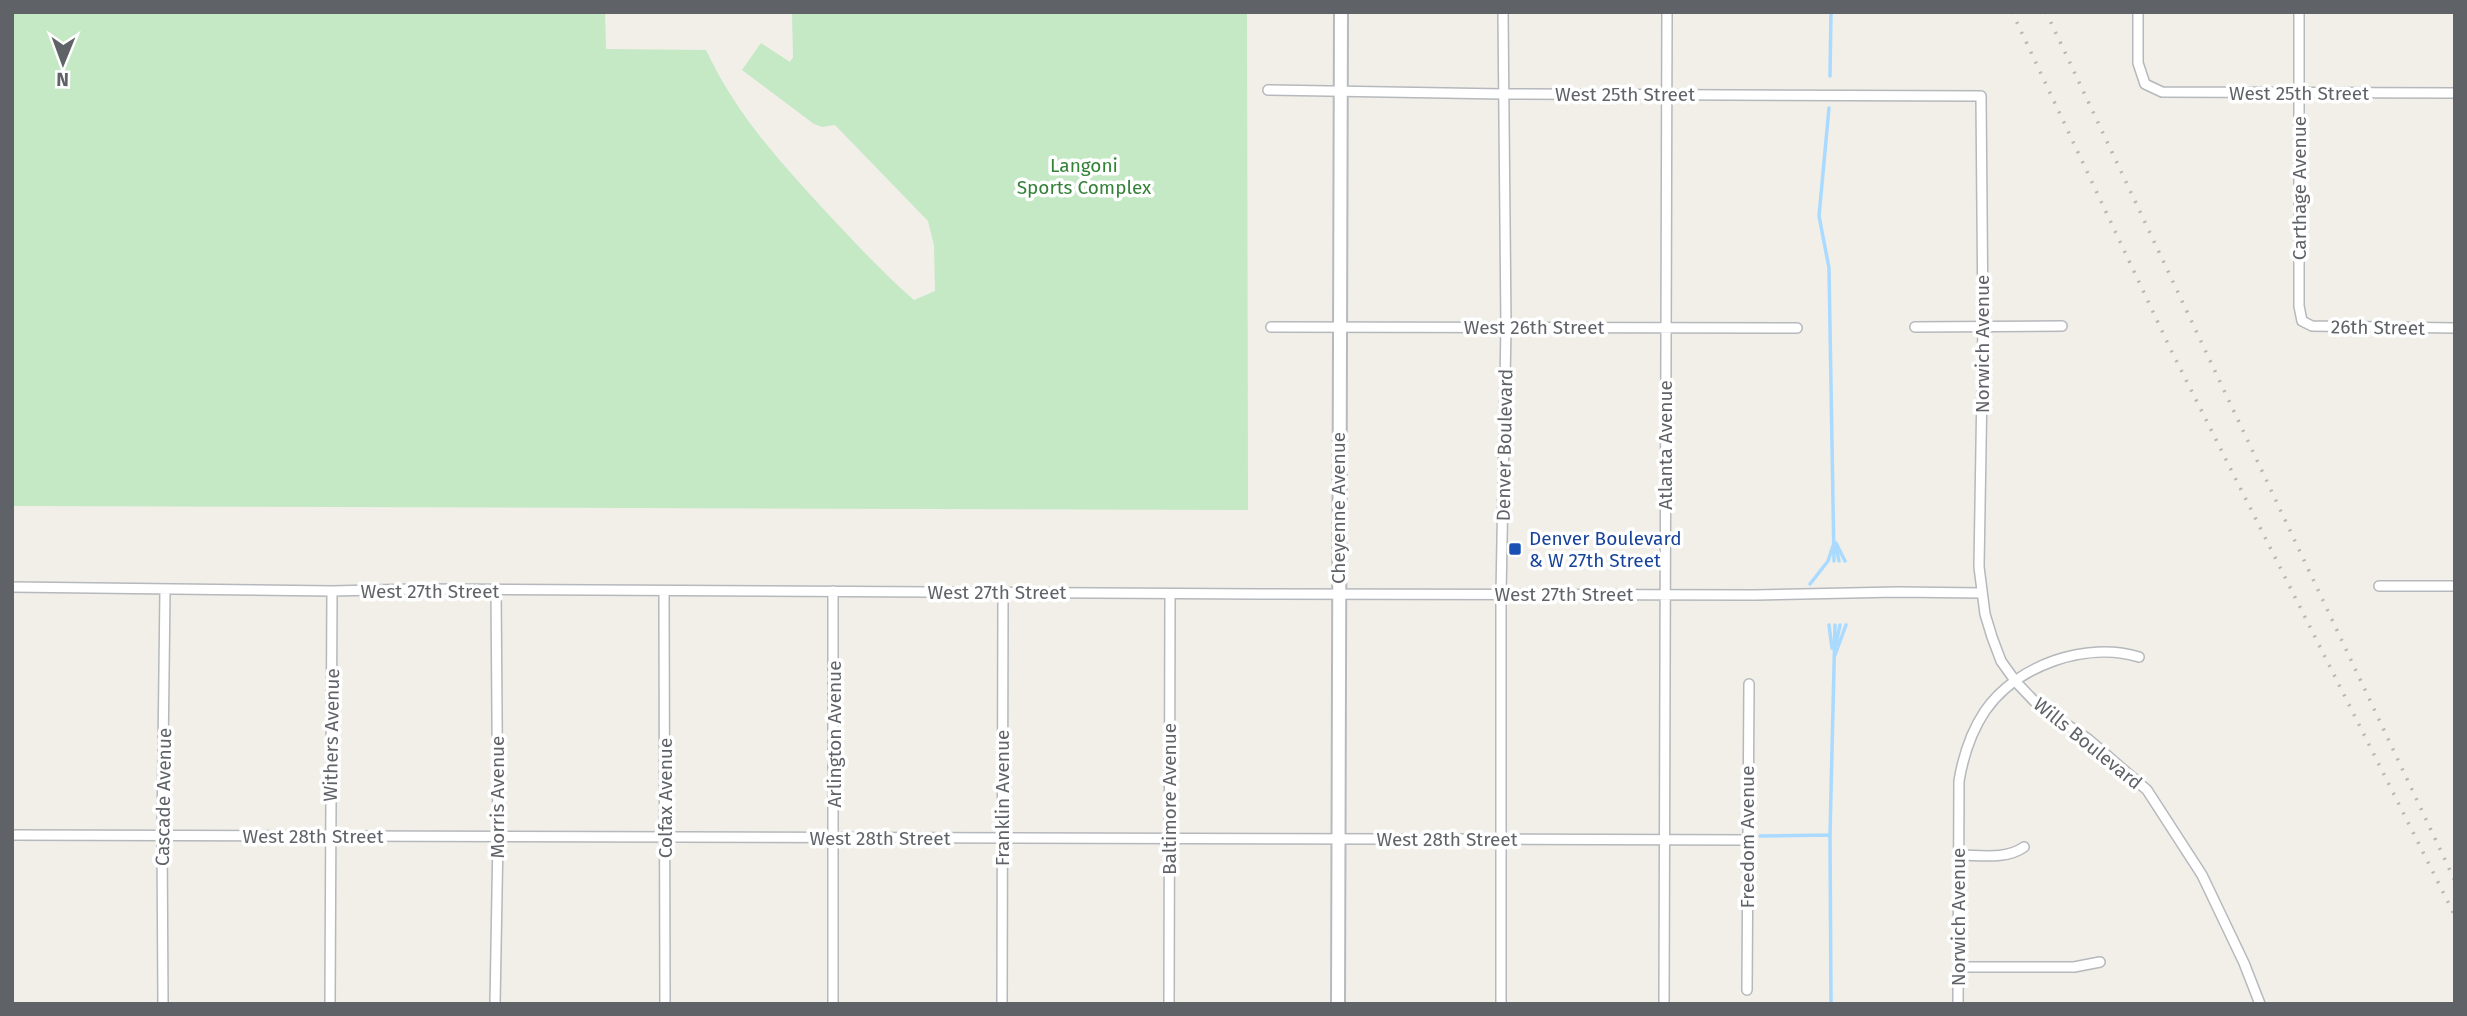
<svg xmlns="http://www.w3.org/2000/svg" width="2467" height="1016" viewBox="0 0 2467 1016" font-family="'Fira Sans',sans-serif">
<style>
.green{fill:#c5e8c5}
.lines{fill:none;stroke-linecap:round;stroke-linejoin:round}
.stream{stroke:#aadaff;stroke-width:3.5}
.street-casing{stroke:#b5b8bc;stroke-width:12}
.secondary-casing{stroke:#b6babf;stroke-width:16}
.street{stroke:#fff;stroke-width:9}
.secondary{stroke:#fff;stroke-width:12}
.rail{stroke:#b6b7b8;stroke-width:3.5;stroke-dasharray:2 9;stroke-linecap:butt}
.transit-dot{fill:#1a4fb4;stroke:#fff;stroke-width:2.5}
.labels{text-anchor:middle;stroke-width:7;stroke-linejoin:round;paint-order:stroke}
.street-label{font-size:19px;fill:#5f6368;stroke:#fff}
.park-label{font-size:19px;fill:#348238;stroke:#fff}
.transit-label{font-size:19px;fill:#164399;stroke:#fff;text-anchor:start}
</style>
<rect width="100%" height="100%" fill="#f1efe8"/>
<path class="green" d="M12 12H605L606 49 706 50C736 114 779 161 827 213 855 243 883 273 914 300L935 291 934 245 928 221 835 125 822 127 814 124 742 70 761 43 790 62 793 57 792 12H1247L1248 510 12 506Z"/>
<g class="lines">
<path class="stream" d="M1830 76 1831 12
M1829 108 1819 216 1829 268 1834 561
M1836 543 1845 561
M1836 546 1839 561
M1810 584 1828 561 1833 546
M1829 625 1832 648
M1836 644 1840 625
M1835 655 1846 625
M1760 836 1830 835
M1831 1004 1830 835 1835 625"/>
<defs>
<path id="street" d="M2138 12V63L2145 84 2162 92 2455 93
M2299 12V306L2302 321 2312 326 2455 328
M1268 90 1503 94 1981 96 1983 326 1979 567 1985 614 1992 637 2001 661 2016 682 2038 705 2088 739 2147 790 2202 875 2244 963 2260 1004
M1271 327 1797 328
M1915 327 2062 326
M2379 586H2455
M12 587 332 591 417 589 1257 594 1755 595 1897 592 1981 593
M664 591 665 1004
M12 835 1747 840
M1958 855C1980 855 2006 860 2024 847
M1958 967H2074L2100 962
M1747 990 1749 684
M163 1004 162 836 165 590
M330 1004 332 591
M495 1004 498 837 496 590
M833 1004V591
M1002 1004 1003 593
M1169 1004 1170 594
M1501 1004V594L1506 327 1503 12
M1664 1004 1667 12
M1958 1004 1959 781C1963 757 1971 732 1985 711 2017 665 2086 641 2139 657"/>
<path id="secondary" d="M1338 1004 1341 12"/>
</defs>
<use href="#street" class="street-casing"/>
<use href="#secondary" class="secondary-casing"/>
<use href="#street" class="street"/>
<use href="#secondary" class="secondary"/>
<path class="rail" d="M2012 12 2170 348 2455 916
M2046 12 2455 881"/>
</g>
<rect class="transit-dot" x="1508" y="542" width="14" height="14" rx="3.5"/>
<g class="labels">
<g class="street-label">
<text x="2299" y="100">West 25th Street</text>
<text x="1625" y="101">West 25th Street</text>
<text transform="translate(2299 188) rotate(-90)" y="7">Carthage Avenue</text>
<text x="1534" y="334">West 26th Street</text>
<text transform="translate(2378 327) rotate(1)" y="7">26th Street</text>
<text transform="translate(1982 344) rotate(-90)" y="7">Norwich Avenue</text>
<text transform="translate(1504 445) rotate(-89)" y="7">Denver Boulevard</text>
<text transform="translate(1665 445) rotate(-90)" y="7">Atlanta Avenue</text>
<text transform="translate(1338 508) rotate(-90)" y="7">Cheyenne Avenue</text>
<text x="430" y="598">West 27th Street</text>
<text x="997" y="599">West 27th Street</text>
<text x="1564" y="601">West 27th Street</text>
<text transform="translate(834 734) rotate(-90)" y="7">Arlington Avenue</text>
<text transform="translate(331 735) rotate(-89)" y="7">Withers Avenue</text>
<text transform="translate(2088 743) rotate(39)" y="7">Wills Boulevard</text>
<text transform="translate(163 797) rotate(-89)" y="7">Cascade Avenue</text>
<text transform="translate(497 797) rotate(-90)" y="7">Morris Avenue</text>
<text transform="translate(665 798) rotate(-90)" y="7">Colfax Avenue</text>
<text transform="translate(1002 798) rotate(-90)" y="7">Franklin Avenue</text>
<text transform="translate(1169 799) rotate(-90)" y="7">Baltimore Avenue</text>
<text x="313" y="843">West 28th Street</text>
<text transform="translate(1747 837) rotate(-90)" y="7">Freedom Avenue</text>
<text x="880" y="845">West 28th Street</text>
<text x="1447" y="846">West 28th Street</text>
<text transform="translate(1958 917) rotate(-90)" y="7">Norwich Avenue</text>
</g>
<g class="park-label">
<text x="1084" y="172">Langoni<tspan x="1084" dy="22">Sports Complex</tspan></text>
</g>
<g class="transit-label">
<text x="1529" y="545">Denver Boulevard<tspan x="1529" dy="22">&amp; W 27th Street</tspan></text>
</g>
</g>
<rect width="2467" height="1016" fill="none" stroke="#5f6368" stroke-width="28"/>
<g transform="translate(63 63) rotate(181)" stroke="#ffffff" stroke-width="5" paint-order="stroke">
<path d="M0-5L12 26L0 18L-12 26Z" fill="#5f6368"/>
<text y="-10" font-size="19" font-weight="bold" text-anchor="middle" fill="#5f6368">N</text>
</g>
</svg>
